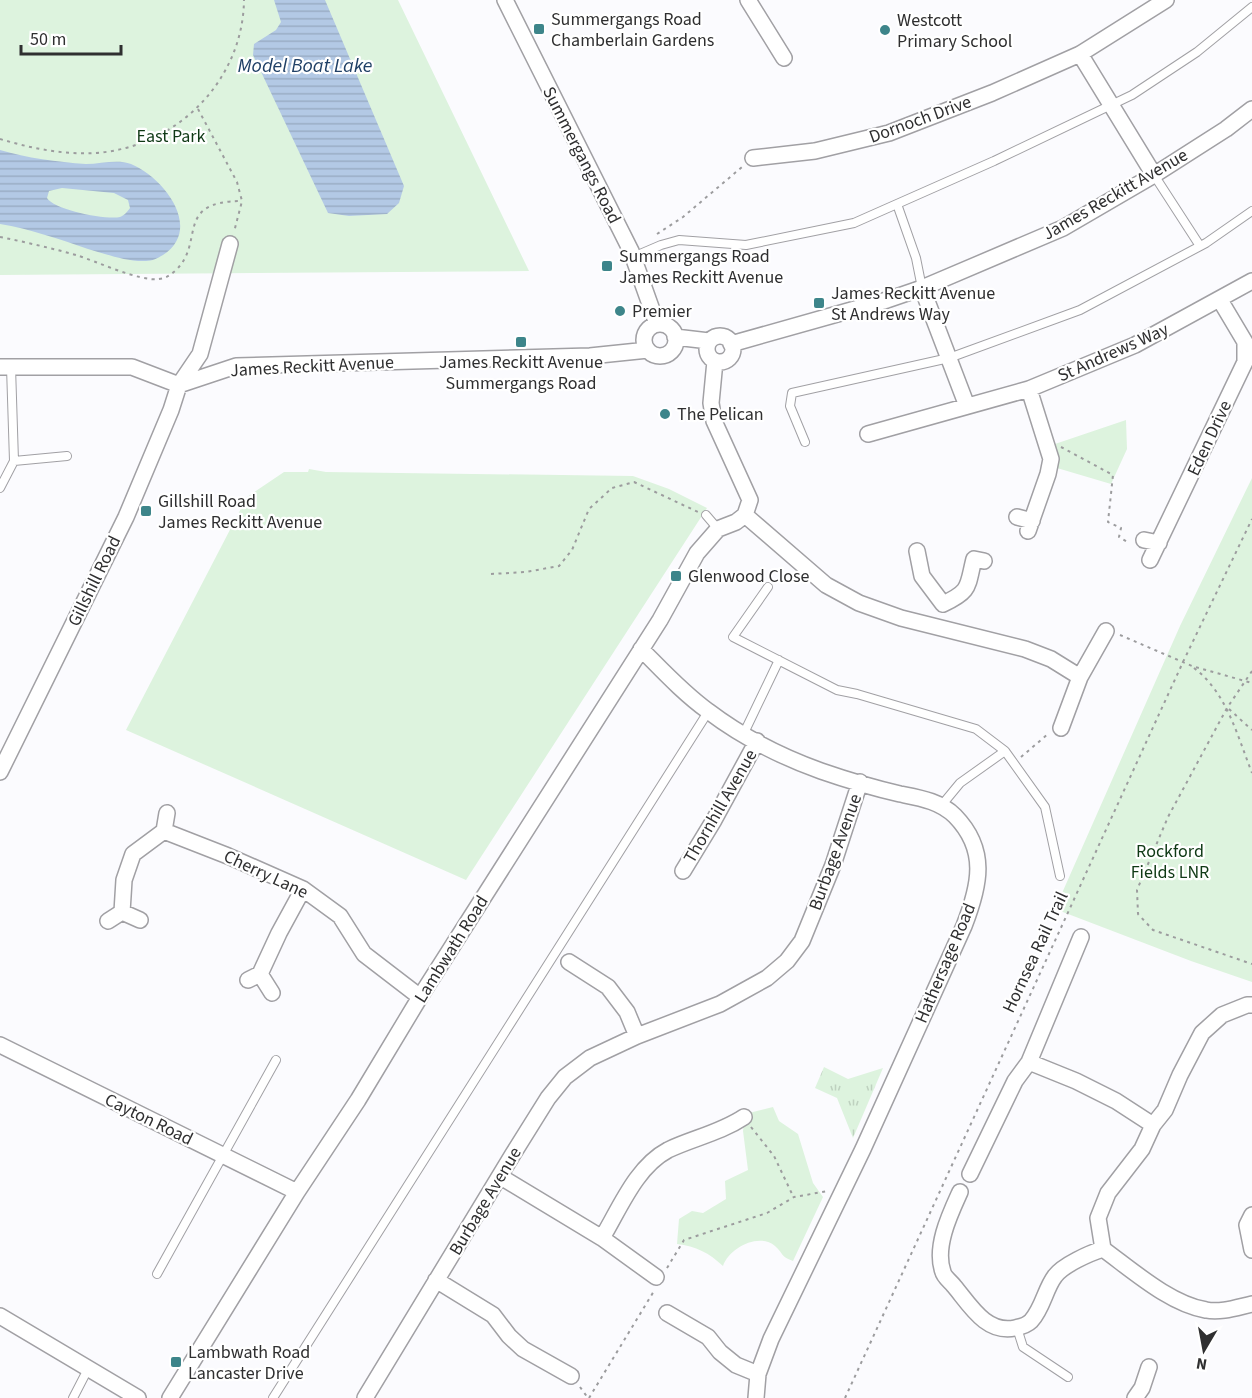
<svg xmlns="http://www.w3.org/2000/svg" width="1252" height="1398" viewBox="0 0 1252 1398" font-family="'Source Sans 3',sans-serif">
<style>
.grass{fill:url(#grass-tufts)}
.park{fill:#ddf3de}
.water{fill:url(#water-rules);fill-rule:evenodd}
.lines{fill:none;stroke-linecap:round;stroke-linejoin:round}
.lane-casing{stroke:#a1a0a4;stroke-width:10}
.street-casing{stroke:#a1a0a4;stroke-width:18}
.path{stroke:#9c9c9e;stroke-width:2;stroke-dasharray:3 4.5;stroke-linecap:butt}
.lane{stroke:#fff;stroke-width:8}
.street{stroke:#fff;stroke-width:15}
.poi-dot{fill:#3d858a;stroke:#fff;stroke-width:2}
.labels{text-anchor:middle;stroke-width:4.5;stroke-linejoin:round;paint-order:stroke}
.poi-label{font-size:18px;fill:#2f2f30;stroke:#fff;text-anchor:start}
.street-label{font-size:18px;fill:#2f2f30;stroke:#fff}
.park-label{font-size:18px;fill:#0f3915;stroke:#fff}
.water-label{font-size:20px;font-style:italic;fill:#204066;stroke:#fff}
</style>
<defs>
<pattern id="grass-tufts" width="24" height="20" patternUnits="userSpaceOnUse" patternTransform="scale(1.5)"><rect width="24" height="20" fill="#ddf3de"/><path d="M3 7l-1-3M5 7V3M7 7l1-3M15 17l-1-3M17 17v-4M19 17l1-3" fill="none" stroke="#bed1bf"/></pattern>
<pattern id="water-rules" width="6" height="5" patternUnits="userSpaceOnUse" patternTransform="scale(1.5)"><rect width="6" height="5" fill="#b3c9e5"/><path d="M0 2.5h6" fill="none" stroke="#9aadc5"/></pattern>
</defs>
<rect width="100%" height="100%" fill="#fbfbfe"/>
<path class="grass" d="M824 1067 848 1079 883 1068 853 1138 837 1098 815 1088Z"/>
<path class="park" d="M0 0H398L529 271 0 275Z
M1126 420 1127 449 1111 484 1057 468 1055 444Z
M309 469 326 472 633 476 669 489 707 508 466 880 126 730 247 497 284 472H308Z
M1252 478V982L1191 961 1055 909 1180 626Z
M773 1107 779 1121 798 1134 813 1183 823 1197 793 1261C780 1256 784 1254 775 1246 759 1232 729 1248 723 1266 709 1253 696 1246 677 1244L679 1219 692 1211 703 1213 726 1199 725 1181 748 1170 743 1131 745 1114Z"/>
<path class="water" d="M274 0H325L404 186 399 203 387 214 349 216 328 213 253 55 254 44 276 30 281 22Z
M0 150C27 158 57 162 86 164 101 164 117 159 131 164 163 177 204 228 163 255 158 258 152 261 146 261 127 262 106 254 88 249 59 239 30 229 0 224ZM62 188 114 193 128 200 130 208C127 212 125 215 120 217 106 220 54 210 47 198L49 191Z"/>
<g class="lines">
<defs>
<path id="lane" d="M1154 175 1200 246
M897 204 916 258 922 288
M633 257 661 245 679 240 746 245 854 223 994 161 1132 95 1197 52 1252 7
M11 367 14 461
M805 442 790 406 792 393 949 358 1080 310 1206 243 1252 211
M0 488 14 461 67 456
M706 515 718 529
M768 587 733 637 837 690 857 694 976 729 1005 751
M744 733 779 660
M941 806 960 783 1005 751 1045 807 1060 876
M157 1274 276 1060
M1017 1328 1023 1347 1068 1377
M73 1398 88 1369
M273 1398 708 712"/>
<path id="street" d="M505 0 631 251 657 324
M748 0 784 58
M1080 54 1154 175
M753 158 815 151 889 133 992 93 1080 54 1166 0
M922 288 967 406
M644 340a16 16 0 1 1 32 0a16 16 0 1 1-32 0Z
M707 349a13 13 0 1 1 26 0a13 13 0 1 1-26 0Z
M675 337 709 341
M731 344 887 300 922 288 1063 228 1154 175 1226 129 1252 109
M715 361 711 403 714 421 750 500 745 515
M0 367H132L179 385 236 366 590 356 648 350
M868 434 1029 389 1135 345 1252 281
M745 515 826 585 859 603 901 618 1025 649 1051 659 1080 677
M1017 517 1032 521
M1028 531 1048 474 1051 459 1029 389
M1144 540 1159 543
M917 551 922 576 943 604C971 591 967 587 974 559L984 561
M1150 560 1245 362V342L1220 300
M641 649C662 670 683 693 708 711 741 736 782 757 821 771 847 780 874 788 900 794 920 798 940 801 955 816 988 850 980 885 964 926L863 1149 771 1339 758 1374 756 1398
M1061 728 1080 677 1106 631
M0 772 126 517 171 410 179 385 200 354 230 244
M167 813 164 831 228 856 303 889 340 916 364 954 420 997
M683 871 714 820 757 741
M122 912 124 880 133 854 164 831
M108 921 122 912 140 920
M569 962 608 987 627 1012 637 1036
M260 974 279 933 303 889
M248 980 260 974 272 993
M1252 1005H1247L1222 1015 1202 1033 1180 1075 1165 1110 1153 1125 1142 1149 1108 1193 1098 1218 1103 1249C1132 1270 1170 1304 1206 1310 1221 1313 1238 1307 1252 1304
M0 1045 297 1192
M1029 1062 1076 1081 1116 1101 1153 1125
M970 1174 1015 1081 1029 1062 1081 937
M501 1177 602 1238 656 1277
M960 1192C950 1214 934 1247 943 1272 944 1277 951 1282 954 1286 970 1305 986 1334 1015 1328 1020 1327 1027 1325 1031 1321 1043 1308 1045 1289 1055 1276 1063 1265 1090 1253 1103 1249
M1252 1215 1247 1225 1252 1250
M602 1238C620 1208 636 1167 668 1150 693 1138 720 1133 744 1117
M436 1280 493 1315 509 1336 523 1349 571 1376
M667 1313 708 1337 720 1352 736 1365 758 1374
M0 1316 138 1398
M170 1398 297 1192 358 1100 420 997 660 620 697 553 718 529 736 522 745 515
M365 1398 513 1154 548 1098 565 1077 590 1058 637 1036 720 1004 767 978 787 961 802 941 833 865 860 782
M1135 1398 1142 1388 1149 1367"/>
</defs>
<use href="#lane" class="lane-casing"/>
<use href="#street" class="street-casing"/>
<path class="path" d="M198 109 237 182 242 201 234 232
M0 139C30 148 63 155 95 153 176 148 243 81 244 0
M657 234 683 217 742 167
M0 237C25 242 51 248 76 255 96 261 140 282 159 279 166 278 169 276 175 271 206 243 173 201 242 201
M1061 447 1113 475 1108 522 1121 528 1119 537 1129 543
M491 574 526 572 559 566 572 550 589 509 612 488 634 482 698 512
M1120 635 1192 666 1252 683
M1194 668C1227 693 1237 735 1252 773
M1252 671 1227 708 1168 817 1137 890 1138 914 1153 930 1252 964
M1229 709 1252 730
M1021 757 1048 734
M751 1127 774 1156 793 1196
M667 1268 684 1240 767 1213 794 1197 828 1191
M580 1387 588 1398
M589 1398 654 1291
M845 1398 1183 662 1252 519"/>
<use href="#lane" class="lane"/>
<use href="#street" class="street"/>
</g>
<g class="poi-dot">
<rect x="533" y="23" width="12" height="12" rx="3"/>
<circle cx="885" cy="30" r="6"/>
<rect x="601" y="260" width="12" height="12" rx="3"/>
<rect x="813" y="297" width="12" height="12" rx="3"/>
<circle cx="620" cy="311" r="6"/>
<rect x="515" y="336" width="12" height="12" rx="3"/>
<circle cx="665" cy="414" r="6"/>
<rect x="140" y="505" width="12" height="12" rx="3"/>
<rect x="670" y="570" width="12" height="12" rx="3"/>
<rect x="170" y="1356" width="12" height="12" rx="3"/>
</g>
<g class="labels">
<g class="poi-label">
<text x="551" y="25">Summergangs Road<tspan x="551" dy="21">Chamberlain Gardens</tspan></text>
<text x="897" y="26">Westcott<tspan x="897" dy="21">Primary School</tspan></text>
<text x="619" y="262">Summergangs Road<tspan x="619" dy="21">James Reckitt Avenue</tspan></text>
<text x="831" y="299">James Reckitt Avenue<tspan x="831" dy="21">St Andrews Way</tspan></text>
<text x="632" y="317">Premier</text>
<text x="521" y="368" text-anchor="middle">James Reckitt Avenue<tspan x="521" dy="21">Summergangs Road</tspan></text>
<text x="677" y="420">The Pelican</text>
<text x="158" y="507">Gillshill Road<tspan x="158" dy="21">James Reckitt Avenue</tspan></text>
<text x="688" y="582">Glenwood Close</text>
<text x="188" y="1358">Lambwath Road<tspan x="188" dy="21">Lancaster Drive</tspan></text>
</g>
<g class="street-label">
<text transform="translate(920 119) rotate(-20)" y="6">Dornoch Drive</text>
<text transform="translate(582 155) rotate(63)" y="6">Summergangs Road</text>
<text transform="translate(1115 194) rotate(-30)" y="6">James Reckitt Avenue</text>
<text transform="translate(1113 352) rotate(-24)" y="6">St Andrews Way</text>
<text transform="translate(312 366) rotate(-3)" y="6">James Reckitt Avenue</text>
<text transform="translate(1209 438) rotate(-65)" y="6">Eden Drive</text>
<text transform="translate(94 581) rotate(-64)" y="6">Gillshill Road</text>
<text transform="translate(720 806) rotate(-60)" y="6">Thornhill Avenue</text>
<text transform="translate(835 852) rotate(-70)" y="6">Burbage Avenue</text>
<text transform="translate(266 874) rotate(25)" y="6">Cherry Lane</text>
<text transform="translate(451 949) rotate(-58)" y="6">Lambwath Road</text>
<text transform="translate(1035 952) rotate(-65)" y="6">Hornsea Rail Trail</text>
<text transform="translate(945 963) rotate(-67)" y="6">Hathersage Road</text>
<text transform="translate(149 1119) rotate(26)" y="6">Cayton Road</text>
<text transform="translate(485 1201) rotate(-59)" y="6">Burbage Avenue</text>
</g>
<g class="park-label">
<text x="171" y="142">East Park</text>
<text x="1170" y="857">Rockford<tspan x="1170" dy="21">Fields LNR</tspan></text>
</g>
<g class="water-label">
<text x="305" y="72">Model Boat Lake</text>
</g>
</g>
<g transform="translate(1204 1350) rotate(190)" stroke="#ffffff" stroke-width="4.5" paint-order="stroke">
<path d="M0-4.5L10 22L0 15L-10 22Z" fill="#2f2f30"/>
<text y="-9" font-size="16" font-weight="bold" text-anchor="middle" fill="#2f2f30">N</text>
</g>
<path d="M21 45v9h100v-9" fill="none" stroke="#2f2f30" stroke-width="3"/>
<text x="30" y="45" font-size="18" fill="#2f2f30" stroke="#ffffff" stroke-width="4.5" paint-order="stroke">50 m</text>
</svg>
